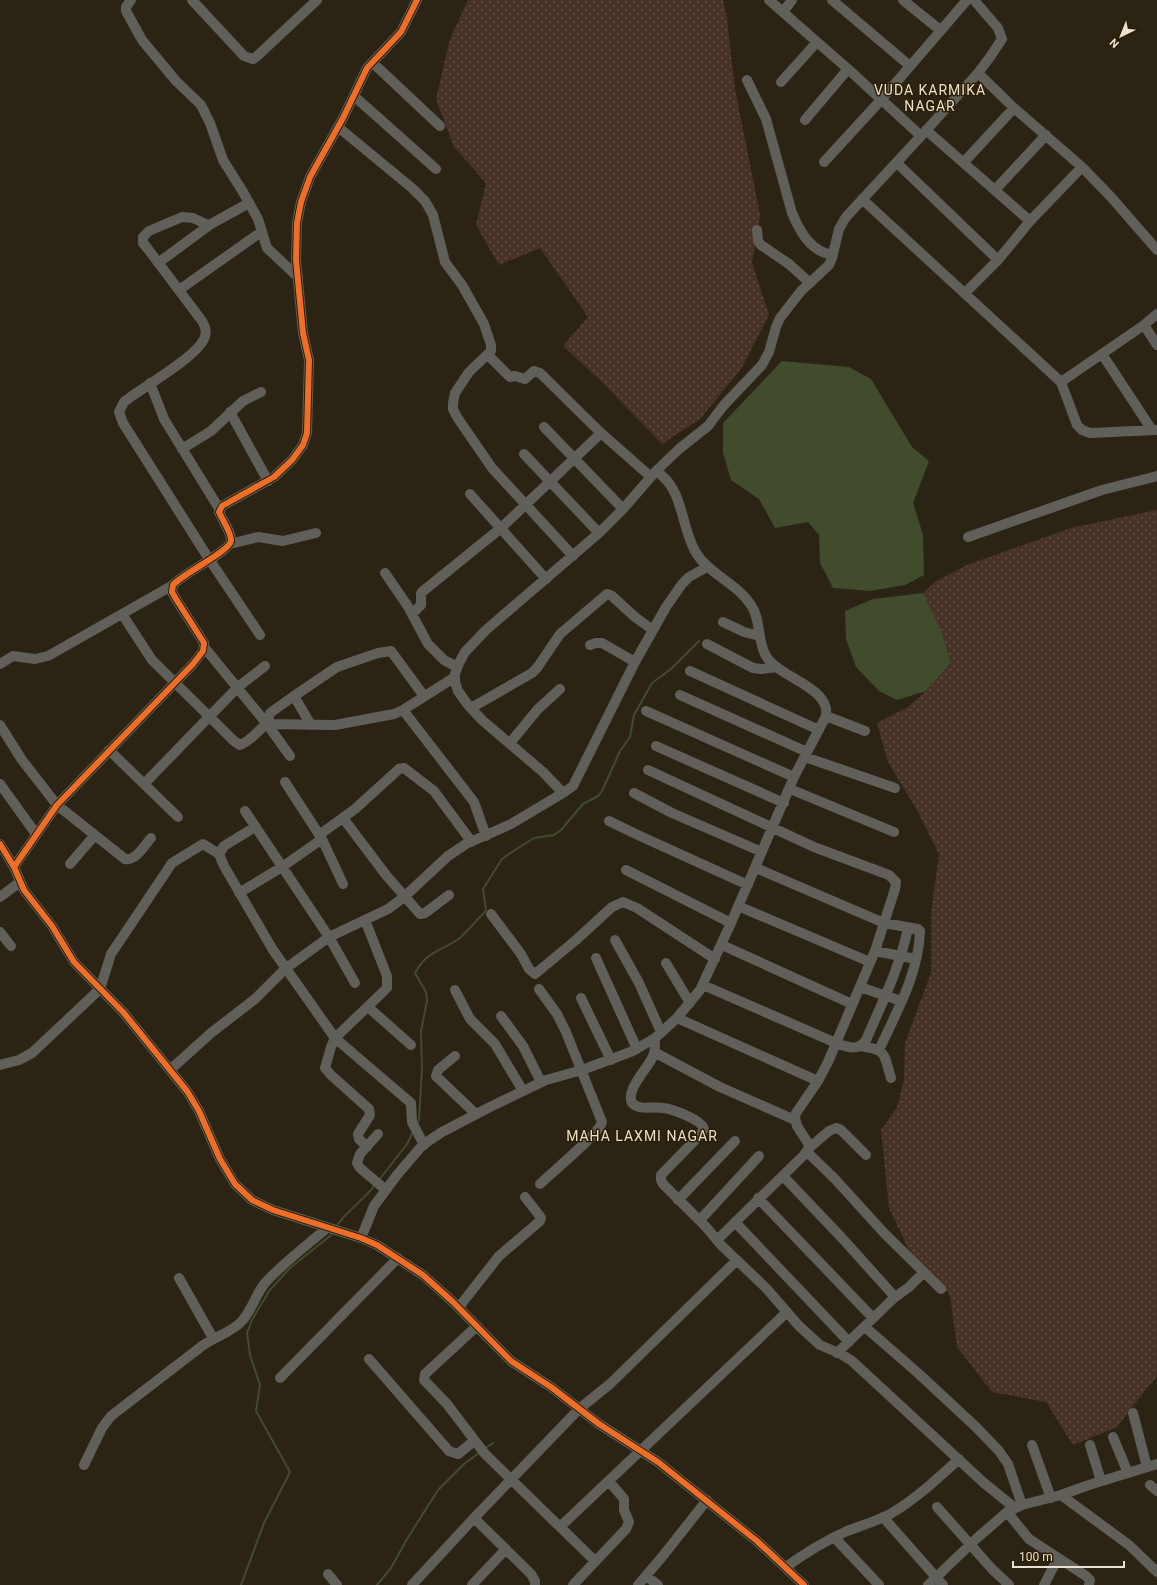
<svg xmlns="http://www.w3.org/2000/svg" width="1157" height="1585" viewBox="0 0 1157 1585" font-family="Roboto,sans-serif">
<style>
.grass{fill:url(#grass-dots)}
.water{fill:#404c2c}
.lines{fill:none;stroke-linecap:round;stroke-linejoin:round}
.stream{stroke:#404c2c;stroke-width:2}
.minor{stroke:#605f59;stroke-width:10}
.cycleway-casing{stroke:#2b1e02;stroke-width:8}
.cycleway{stroke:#ee6e29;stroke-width:6}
.labels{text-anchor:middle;stroke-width:3;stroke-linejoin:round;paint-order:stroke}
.neighbourhood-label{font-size:14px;letter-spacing:1px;fill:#e9e1d1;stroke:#2b1e02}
</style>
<defs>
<pattern id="grass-dots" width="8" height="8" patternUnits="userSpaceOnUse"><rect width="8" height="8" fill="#483227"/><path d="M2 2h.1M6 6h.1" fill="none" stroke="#624f45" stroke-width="1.8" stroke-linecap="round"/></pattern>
</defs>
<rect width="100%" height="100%" fill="#2b2415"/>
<path class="grass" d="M468 0H723L727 19 735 89 760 215 752 263 769 315 741 369 700 419 662 444 601 381 563 346 588 317 540 248 499 265 476 225 486 183 454 147 436 99 450 39Z
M1157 510V1377L1147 1388 1117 1427 1073 1445 1046 1402 992 1392 957 1347 950 1295 909 1250 889 1208 881 1130 897 1107 904 1080 905 1043 931 973V913L939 854 918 812 888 762 877 723 908 707 926 691 951 663 941 630 923 593 935 582 967 565 1071 528Z"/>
<path class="water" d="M782 361 849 367 871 379 912 447 929 461 913 503 923 535 924 575 905 585 870 591 833 588 820 563 819 535 808 522 775 528 759 499 731 480 723 453V423Z
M923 593 941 630 951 663 926 691 897 700 879 691 856 667 846 639 845 611 873 599Z"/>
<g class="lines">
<path class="stream" d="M417 1124 419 1120 422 1069 421 1031 427 1001 426 992 415 973C427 951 439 952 457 940 467 933 475 921 484 913L486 910 483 889 502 859 512 852 534 838 554 835 561 830 583 804 598 796 602 791 620 751 630 737 634 715 652 683 671 669 699 641
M379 1180 407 1144 413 1132
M336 1227C346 1211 363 1201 375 1185
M484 1449 493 1443
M241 1585 264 1523 290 1472 256 1411 260 1385 250 1355 247 1333 252 1320 269 1291 290 1268 330 1236 333 1233
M377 1585 391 1568 407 1539 438 1490 464 1464 479 1453"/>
<path class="minor" d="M131 0 126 7V11L142 40 176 81 201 105 210 123 223 160 243 192 258 219 267 248 298 277
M192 0 244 56 253 59 256 57 317 0
M769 0 848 69 921 136 978 73 1014 108 1082 167 1111 197 1157 250
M832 0 910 66
M903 0 940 30
M974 0 998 28 1002 39 990 57 978 73
M783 12 792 0
M373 63 440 126
M747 80 766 119 792 213C800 232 811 252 833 255
M781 82 817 42
M354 96 436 169
M805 120 848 69
M338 127 412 188 425 201 433 215 445 262 462 285 484 324 491 345V351L469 372 455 393 453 403V409L457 417 492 468 573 556
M926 130 1030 221
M824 162 881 100 967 0
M964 162 1014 108
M897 163 998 260
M995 190 1046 135
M862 199 1061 382 1077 425 1082 430 1090 433 1157 430
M249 203 211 224 208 225 193 218 182 217 149 231 143 237V243L148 249 202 321C205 326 207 331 205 336 201 355 141 388 124 402L119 412 123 423 209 559 260 635
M757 230 758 241 761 245 789 264 810 283
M158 263 211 224
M179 290 261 232
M965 293 998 260 1030 221 1082 167
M1144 325 1157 345
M1102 354 1152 430
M488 355 510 377 515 376 525 379 534 371 540 373 601 433 651 477
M1061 382 1144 325 1157 314
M150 383 164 419 220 510
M230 412 268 481
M544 427 623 509
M182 449 211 431 243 401 261 392
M524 454 599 533
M470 494 546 579
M968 537 1102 490 1157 476
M230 544 258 537 283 541 316 533
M385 573 407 605 428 644 444 660 457 667
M122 614 152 660 234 741 240 745C250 742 258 730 267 724L335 725 394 714 403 710 455 677
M412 614 421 605V594L422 592 501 528 601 433
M723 622 744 632 760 636
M707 644 753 668 761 669 777 667
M590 645 596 643H602L635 662
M204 647 267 724 290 756
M0 664 13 656 35 659 48 656 173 585
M690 671 819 730
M680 695 807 752
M294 696 337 667 378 653 391 651 424 696
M471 708 532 673 537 668 560 634 607 594 612 596 635 617 653 630
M403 710 474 802 486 836
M646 711 794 777
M826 716 865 731
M267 724 270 713 294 696 311 725
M0 725 22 760 57 805 125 859C136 861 144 846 151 838
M510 743 538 709 560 689
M656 746 784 803
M109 750 178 817
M805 757 895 788
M648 770 814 847 889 875 896 882 895 889 875 951 828 1062 818 1081 796 1113 795 1118 797 1126 808 1143 809 1148 804 1155 717 1240
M285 782 322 839 343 884
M0 784 36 834
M144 784 238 687 265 666
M790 789 894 832
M563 793 543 772 482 720 468 705 458 691 455 682V674L459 663 465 652 486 630 599 533 623 509 656 471 679 449 708 426 724 405 762 365 769 352 776 327 780 318 801 291 829 265 832 258 839 229 846 217 921 136
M634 793 672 813 762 852
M245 811 329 937 388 909 404 897 448 856 466 844 511 824 563 793 573 786 635 662 666 607 682 584 689 577 707 567
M343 818 386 875 420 914 425 913 449 895
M609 821 640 836 748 885
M255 827 224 846 219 854 224 866 273 950 335 1038 411 1103 412 1122 424 1145
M319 835 355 809 399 769 404 768 434 791 471 841
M0 844 14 867 24 890 52 926 74 962 123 1012 187 1091 199 1111 220 1159 235 1184 252 1200 273 1210 361 1238 377 1245 423 1275 453 1302 511 1361 551 1387 599 1424 658 1462 757 1541 804 1585
M70 864 95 835
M14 867 57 805 193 664 203 651 204 643 176 599 172 592 173 585C182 574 230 551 231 541 232 534 222 519 219 512L222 506 274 477 292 460 303 445 307 433 309 360 303 333 296 260 297 223 301 202 310 177 343 118 367 68 401 32 417 0
M756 868 884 923 918 929 920 931C919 973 896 1013 879 1050
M626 870 731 923
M239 893 282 867 322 839
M0 897 20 882
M738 906 870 962
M491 914 521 954 529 969 535 974 576 940 612 907 623 902 637 908 715 959
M365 920 387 976V988L335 1038 331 1047 325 1068 331 1075 369 1109 370 1115 358 1134 359 1139 367 1147
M0 932 11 946
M615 940 639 983 661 1032
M722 945 852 1004
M875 951 916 959
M596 958 637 1049
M666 963 690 1003
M703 985 836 1043C847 1047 858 1052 866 1040 882 1003 900 967 908 928
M860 987 901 1001
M539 989 557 1014 566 1032 602 1122C600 1133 551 1173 540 1184
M455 990 470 1019 495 1044 523 1091
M581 998 611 1060
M368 1007 411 1045
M501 1016 523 1046 541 1082
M677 1018 818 1081
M655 1038C655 1043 655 1049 654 1054 649 1068 625 1089 632 1103 640 1111 653 1106 663 1108 673 1109 702 1120 704 1129L701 1134 661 1175V1180L663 1184 706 1227 722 1246 766 1288 799 1326 820 1345 841 1354 852 1361 984 1483 1015 1508
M860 1046C887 1050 883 1052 891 1078
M654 1052 720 1087 795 1120
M455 1056 438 1070 436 1076 476 1114
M0 1065 19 1060 32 1053 100 989 111 954 172 863 203 844 219 854
M170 1070 211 1033 255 999 285 969 329 937 355 983
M378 1134 360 1154 357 1163 360 1168 386 1190
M809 1148 829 1131 836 1128 841 1130 866 1155
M807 1152 834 1178 885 1234 941 1289
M783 1176 842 1238 895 1297
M758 1198 873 1318
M678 1200 735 1141
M700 1220 759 1156
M735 1222 849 1342
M361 1238 374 1206 397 1175 420 1148 427 1142 442 1132 490 1107 546 1080 582 1070 633 1051 655 1038 677 1018 700 990 731 923 794 777 826 716C831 686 775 677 765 654 757 638 761 620 751 605 737 583 708 574 695 551 680 524 684 489 656 471
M179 1278 213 1338
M459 1307 499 1256 540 1221 541 1218 539 1215 525 1197
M477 1326 425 1374 424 1380 447 1404 485 1454 595 1561
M865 1327 919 1374 976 1427 999 1451 1008 1464 1022 1505
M837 1353 894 1298 909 1287 924 1272
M369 1359 449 1451 458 1454 474 1441
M280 1378 398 1258
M1133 1413 1147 1467
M1113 1437 1128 1473
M1032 1445 1051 1498
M1090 1445 1101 1481
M84 1465 102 1428 111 1416 202 1346C214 1337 232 1332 241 1322 252 1311 255 1295 265 1283 283 1263 306 1246 327 1228
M1150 1485 1157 1491
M1061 1495 1129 1545 1157 1572
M937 1507 992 1569 1009 1585
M1007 1512 1029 1539 1086 1576 1090 1580 1089 1585
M883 1517 943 1585
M474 1518 531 1574 535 1581V1585
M561 1526 787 1312
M834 1537 879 1585
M786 1567C805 1553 825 1541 847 1531 862 1525 878 1521 892 1513 917 1498 938 1478 959 1459
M328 1574 337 1585
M646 1576 658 1585
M412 1585 474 1518 579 1409 610 1384 737 1260
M472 1585 506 1549
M573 1585 626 1529 629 1522 624 1510V1499L609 1481
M638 1585 662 1557 707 1500
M928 1585 976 1539 1007 1512 1022 1505 1061 1495 1089 1485 1157 1464
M1044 1585 1058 1558"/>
<defs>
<path id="cycleway" d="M0 844 14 867 24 890 52 926 74 962 123 1012 187 1091 199 1111 220 1159 235 1184 252 1200 273 1210 361 1238 377 1245 423 1275 453 1302 511 1361 551 1387 599 1424 658 1462 757 1541 804 1585
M14 867 57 805 193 664 203 651 204 643 176 599 172 592 173 585C182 574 230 551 231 541 232 534 222 519 219 512L222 506 274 477 292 460 303 445 307 433 309 360 303 333 296 260 297 223 301 202 310 177 343 118 367 68 401 32 417 0"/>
</defs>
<use href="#cycleway" class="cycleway-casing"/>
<use href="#cycleway" class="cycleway"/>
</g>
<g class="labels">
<g class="neighbourhood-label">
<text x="930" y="95">VUDA KARMIKA<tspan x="930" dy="16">NAGAR</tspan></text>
<text x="642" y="1141">MAHA LAXMI NAGAR</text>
</g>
</g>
<g transform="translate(1121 36) rotate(223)" stroke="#2b1e02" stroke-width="3" paint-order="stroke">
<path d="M0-3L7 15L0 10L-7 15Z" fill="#e9e1d1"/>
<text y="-6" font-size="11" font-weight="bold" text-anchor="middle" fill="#e9e1d1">N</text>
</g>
<path d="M1013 1561v6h111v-6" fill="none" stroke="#e9e1d1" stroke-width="2"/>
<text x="1019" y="1561" font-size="12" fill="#e9e1d1" stroke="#2b1e02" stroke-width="3" paint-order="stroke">100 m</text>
</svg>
